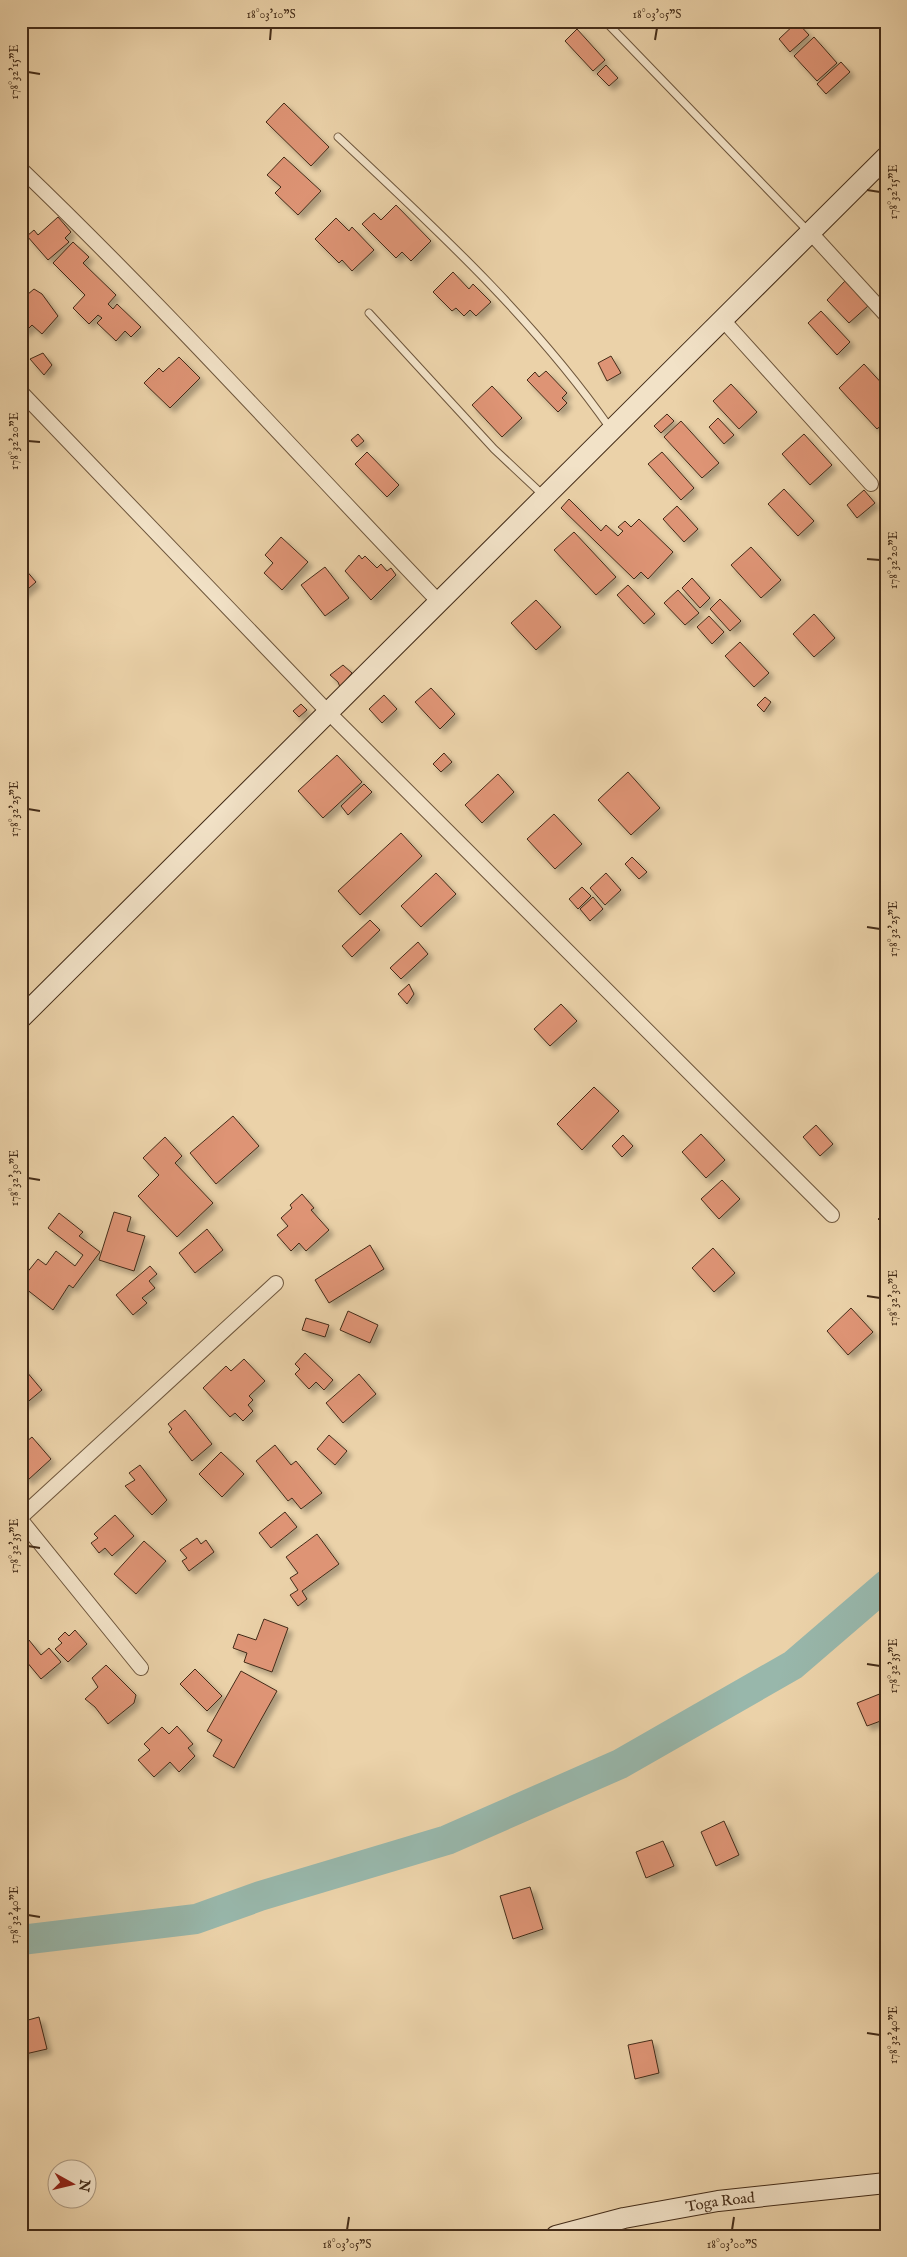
<svg xmlns="http://www.w3.org/2000/svg" width="907" height="2257" viewBox="0 0 907 2257" font-family="'IM FELL English',serif">
<style>
.lines{fill:none;stroke-linecap:round;stroke-linejoin:round}
.river{stroke:#98b7ab;stroke-width:30}
.building{fill:#de9475;stroke:#442c18;filter:url(#shadow)}
.lane-casing{stroke:#6e563c;stroke-width:9}
.street-casing{stroke:#6e563c;stroke-width:16}
.secondary-casing{stroke:#442c18;stroke-width:22}
.lane{stroke:#f2e2c7;stroke-width:7}
.street{stroke:#f2e2c7;stroke-width:14}
.secondary{stroke:#f2e2c7;stroke-width:20}
.ticks{fill:none;stroke:#442c18;stroke-width:2}
.labels{text-anchor:middle;stroke-width:4;stroke-linejoin:round;paint-order:stroke}
.street-label{font-size:15px;fill:#442c18;stroke:#f2e2c7}
.neatline{fill:none;stroke:#442c18;stroke-width:2}
.ticks-label{font-size:12px;text-anchor:middle;fill:#442c18}
</style>
<defs>
<filter id="shadow"><feDropShadow dx="4.5" dy="4.5" stdDeviation="2.5" flood-color="#0004"/></filter>
</defs>
<rect width="100%" height="100%" fill="#ebd2a9"/>
<filter id="stains"><feTurbulence type="fractalNoise" baseFrequency=".004" numOctaves="4"/><feColorMatrix values="0 0 0 0 .2 0 0 0 0 .09 0 0 0 0 .02 0 0 0 .5 -.17"/></filter>
<radialGradient id="worn" r=".72"><stop offset=".6" stop-color="#630" stop-opacity="0"/><stop offset="1" stop-color="#630" stop-opacity=".3"/></radialGradient>
<g class="lines">
<path class="river" d="M21 1940 196 1919 260 1896 447 1840 620 1764 793 1665 886 1585"/>
</g>
<path class="building" d="M797 22 809 35 790 52 779 39Z
M577 29 605 60 593 71 565 41Z
M814 37 837 63 817 81 794 56Z
M841 62 850 72 826 94 817 84Z
M606 65 618 78 609 86 597 74Z
M284 103 329 147 311 166 266 122Z
M284 157 321 191 298 215 275 193 281 187 267 175Z
M396 205 431 241 411 261 402 252 396 258 362 224 374 213 381 220Z
M58 217 71 232 65 238 69 242 48 260 27 236 34 230 38 235Z
M336 218 349 231 352 227 374 250 352 271 342 260 339 263 315 239Z
M73 242 89 257 83 263 116 295 108 304 113 309 117 304 141 327 131 337 125 331 116 341 97 323 102 318 98 315 89 324 73 308 85 295 53 263Z
M453 272 469 289 473 284 491 302 476 316 470 310 464 316 456 308 452 311 433 292Z
M845 281 868 306 849 323 827 300Z
M34 289 42 294 58 316 42 334 32 325 25 332 21 327V300Z
M821 311 850 342 837 355 808 323Z
M43 353 52 365 44 375 30 359Z
M611 356 621 373 607 381 598 363Z
M179 357 200 378 170 408 144 383 159 368 163 372Z
M864 364 886 388V421L877 429 839 388Z
M546 371 567 393 562 398 567 403 558 412 527 380 535 372 539 377Z
M731 384 757 412 739 429 713 401Z
M492 386 522 418 502 437 472 405Z
M667 414 674 421 661 433 654 426Z
M718 418 734 435 724 444 709 427Z
M681 421 719 463 702 478 664 437Z
M358 434 364 441 357 447 351 440Z
M804 434 832 465 810 485 782 454Z
M367 452 399 485 387 497 355 464Z
M662 452 694 488 681 500 648 464Z
M784 489 814 521 798 536 768 504Z
M864 490 875 503 857 518 847 505Z
M569 499 601 531 606 525 618 536 623 531 618 527 625 521 631 527 639 519 673 552 648 579 641 572 634 579 561 508Z
M677 506 698 529 684 542 663 519Z
M574 532 616 577 596 595 554 550Z
M281 537 308 562 282 590 264 573 273 563 265 555Z
M751 547 781 580 761 598 731 565Z
M359 555 362 559 365 556 377 568 381 564 387 571 391 568 396 575 371 600 345 571Z
M325 567 349 598 325 616 301 585Z
M25 569 36 582 21 595V572Z
M692 578 710 598 700 608 682 588Z
M628 585 655 614 644 624 617 595Z
M678 590 699 613 685 625 664 603Z
M720 599 741 621 730 631 710 609Z
M536 600 561 627 536 650 511 623Z
M814 614 835 638 814 657 793 634Z
M709 616 724 632 712 644 697 627Z
M740 642 769 673 754 687 725 656Z
M343 665 352 673 340 687 338 682 330 675Z
M431 688 455 714 440 729 415 702Z
M384 695 397 709 382 723 369 709Z
M765 697 771 702 764 712 757 705Z
M301 704 307 710 299 717 293 711Z
M444 753 452 762 441 772 433 764Z
M337 755 362 782 323 818 298 791Z
M628 772 660 808 631 835 598 800Z
M498 774 514 792 482 823 465 805Z
M364 784 372 792 348 815 341 806Z
M554 814 582 844 555 869 527 839Z
M401 833 422 856 360 915 338 891Z
M632 857 647 872 639 879 625 864Z
M436 873 456 894 421 927 401 906Z
M606 873 621 890 605 905 590 888Z
M582 887 591 896 578 909 569 899Z
M593 897 603 909 590 921 580 909Z
M370 920 380 930 352 957 342 946Z
M418 942 428 954 401 979 390 968Z
M409 984 414 994 407 1004 398 994Z
M561 1004 577 1021 550 1046 534 1029Z
M594 1087 619 1111 582 1150 557 1124Z
M233 1116 259 1146 216 1184 190 1153Z
M816 1125 833 1144 820 1156 803 1137Z
M701 1134 725 1160 706 1178 682 1152Z
M623 1135 633 1146 622 1157 612 1146Z
M165 1137 182 1156 175 1163 213 1203 177 1237 138 1196 159 1175 143 1158Z
M722 1180 740 1199 719 1219 701 1199Z
M302 1194 314 1208 311 1210 329 1230 306 1251 299 1243 291 1251 277 1235 288 1226 281 1218 292 1208 290 1205Z
M114 1212 131 1217 127 1231 145 1236 134 1271 99 1260Z
M886 1212V1227L878 1219Z
M59 1213 83 1232 79 1236 100 1252 73 1288 69 1285 53 1310 21 1285V1280L38 1259 46 1265 56 1251 75 1266 83 1255 48 1228Z
M207 1229 223 1250 195 1273 179 1253Z
M370 1245 384 1269 329 1303 315 1280Z
M713 1248 735 1273 714 1292 692 1268Z
M150 1266 157 1274 149 1281 155 1288 142 1298 147 1303 133 1315 116 1295Z
M851 1308 873 1332 848 1355 827 1331Z
M348 1311 378 1325 370 1343 340 1330Z
M306 1318 329 1325 325 1337 302 1330Z
M305 1353 333 1380 324 1390 316 1382 309 1389 295 1374 300 1369 295 1364Z
M244 1359 265 1381 249 1396 253 1400 248 1405 253 1411 243 1421 235 1413 230 1417 203 1388 226 1366 231 1371Z
M21 1365 42 1390 24 1405 21 1401Z
M359 1374 376 1394 343 1423 326 1403Z
M185 1410 212 1444 192 1461 169 1432 172 1429 168 1424Z
M329 1435 347 1451 335 1465 317 1449Z
M32 1437 51 1459 28 1480 21 1473V1446Z
M275 1445 291 1465 296 1461 322 1493 301 1509 292 1498 288 1501 256 1461Z
M221 1452 244 1474 222 1497 199 1474Z
M140 1465 167 1500 152 1515 125 1486 135 1480 129 1473Z
M285 1512 297 1527 271 1548 259 1533Z
M115 1515 134 1536 112 1556 105 1548 99 1553 91 1543 98 1538 94 1534Z
M317 1534 339 1564 302 1591 307 1599 298 1606 290 1595 298 1590 290 1578 298 1573 286 1557Z
M197 1538 201 1544 206 1540 214 1552 189 1571 182 1561 187 1558 180 1550Z
M144 1541 166 1561 136 1594 114 1574Z
M264 1619 288 1628 272 1672 244 1662 247 1653 233 1648 238 1634 256 1640Z
M75 1630 87 1644 68 1662 55 1649 62 1643 58 1639 65 1632 69 1636Z
M29 1640 41 1655 49 1648 61 1662 41 1679 21 1655V1646Z
M106 1665 136 1695 134 1703 108 1724 95 1707 85 1699 98 1687 92 1678Z
M195 1669 222 1696 207 1711 180 1684Z
M241 1671 277 1691 234 1768 213 1756 222 1740 207 1731Z
M882 1693 886 1701V1719L867 1726 857 1703Z
M177 1726 193 1744 188 1748 195 1756 179 1772 170 1762 154 1777 138 1760 150 1750 144 1744 162 1727 169 1734Z
M724 1821 739 1855 716 1866 701 1832Z
M663 1841 674 1866 646 1878 636 1852Z
M530 1887 543 1929 513 1939 500 1896Z
M39 2017 47 2049 21 2055V2022Z
M652 2040 659 2073 635 2079 628 2045Z"/>
<g class="lines">
<defs>
<path id="lane" d="M605 21 808 231
M338 137C435 228 533 318 610 428
M369 313 494 449 543 495"/>
<path id="street" d="M21 169C166 308 300 457 439 602
M810 232 886 315
M722 319 871 484
M21 392 328 712 832 1215
M21 1517 276 1283
M21 1520 141 1668"/>
<g id="secondary">
<path d="M21 1018 886 157"/>
<path id="s1" d="M556 2236 624 2218 718 2201 886 2183"/>
</g>
</defs>
<use href="#lane" class="lane-casing"/>
<use href="#street" class="street-casing"/>
<use href="#secondary" class="secondary-casing"/>
<use href="#lane" class="lane"/>
<use href="#street" class="street"/>
<use href="#secondary" class="secondary"/>
</g>
<path class="ticks" d="M270 40 271 28M655 40 657 28M28 72 40 74M867 190 880 192M28 441 40 442M867 559 880 560M28 809 40 811M867 927 880 929M28 1178 40 1180M867 1296 880 1298M28 1546 40 1548M867 1664 880 1666M28 1915 40 1917M867 2033 880 2035M347 2230 349 2217M732 2230 734 2217"/>
<g class="labels">
<g class="street-label">
<text dy="5" stroke="none"><textPath href="#s1" startOffset="168">Toga Road</textPath></text>
</g>
</g>
<rect width="907" height="2257" fill="none" stroke="#ebd2a9" stroke-width="55"/>
<g transform="translate(72 2184) rotate(98)"><circle r="24" fill="#f2e2c7" stroke="#ac9981"/>
<path d="M0-4L9 19L0 12L-9 19Z" fill="#8f2418"/>
<text y="-8" font-size="14" font-weight="bold" text-anchor="middle" fill="#442c18">N</text>
</g>
<rect x="28" y="28" width="852" height="2202" class="neatline"/>
<g class="ticks-label">
<text x="271" y="18">18°03'10"S</text>
<text x="657" y="18">18°03'05"S</text>
<text transform="translate(14 72) rotate(-90)" y="4">178°32'15"E</text>
<text transform="translate(893 192) rotate(-90)" y="4">178°32'15"E</text>
<text transform="translate(14 441) rotate(-90)" y="4">178°32'20"E</text>
<text transform="translate(893 560) rotate(-90)" y="4">178°32'20"E</text>
<text transform="translate(14 809) rotate(-90)" y="4">178°32'25"E</text>
<text transform="translate(893 929) rotate(-90)" y="4">178°32'25"E</text>
<text transform="translate(14 1178) rotate(-90)" y="4">178°32'30"E</text>
<text transform="translate(893 1298) rotate(-90)" y="4">178°32'30"E</text>
<text transform="translate(14 1546) rotate(-90)" y="4">178°32'35"E</text>
<text transform="translate(893 1666) rotate(-90)" y="4">178°32'35"E</text>
<text transform="translate(14 1915) rotate(-90)" y="4">178°32'40"E</text>
<text transform="translate(893 2035) rotate(-90)" y="4">178°32'40"E</text>
<text x="347" y="2248">18°03'05"S</text>
<text x="732" y="2248">18°03'00"S</text>
</g>
<rect width="100%" height="100%" filter="url(#stains)"/>
<rect width="100%" height="100%" fill="url(#worn)"/>
</svg>
